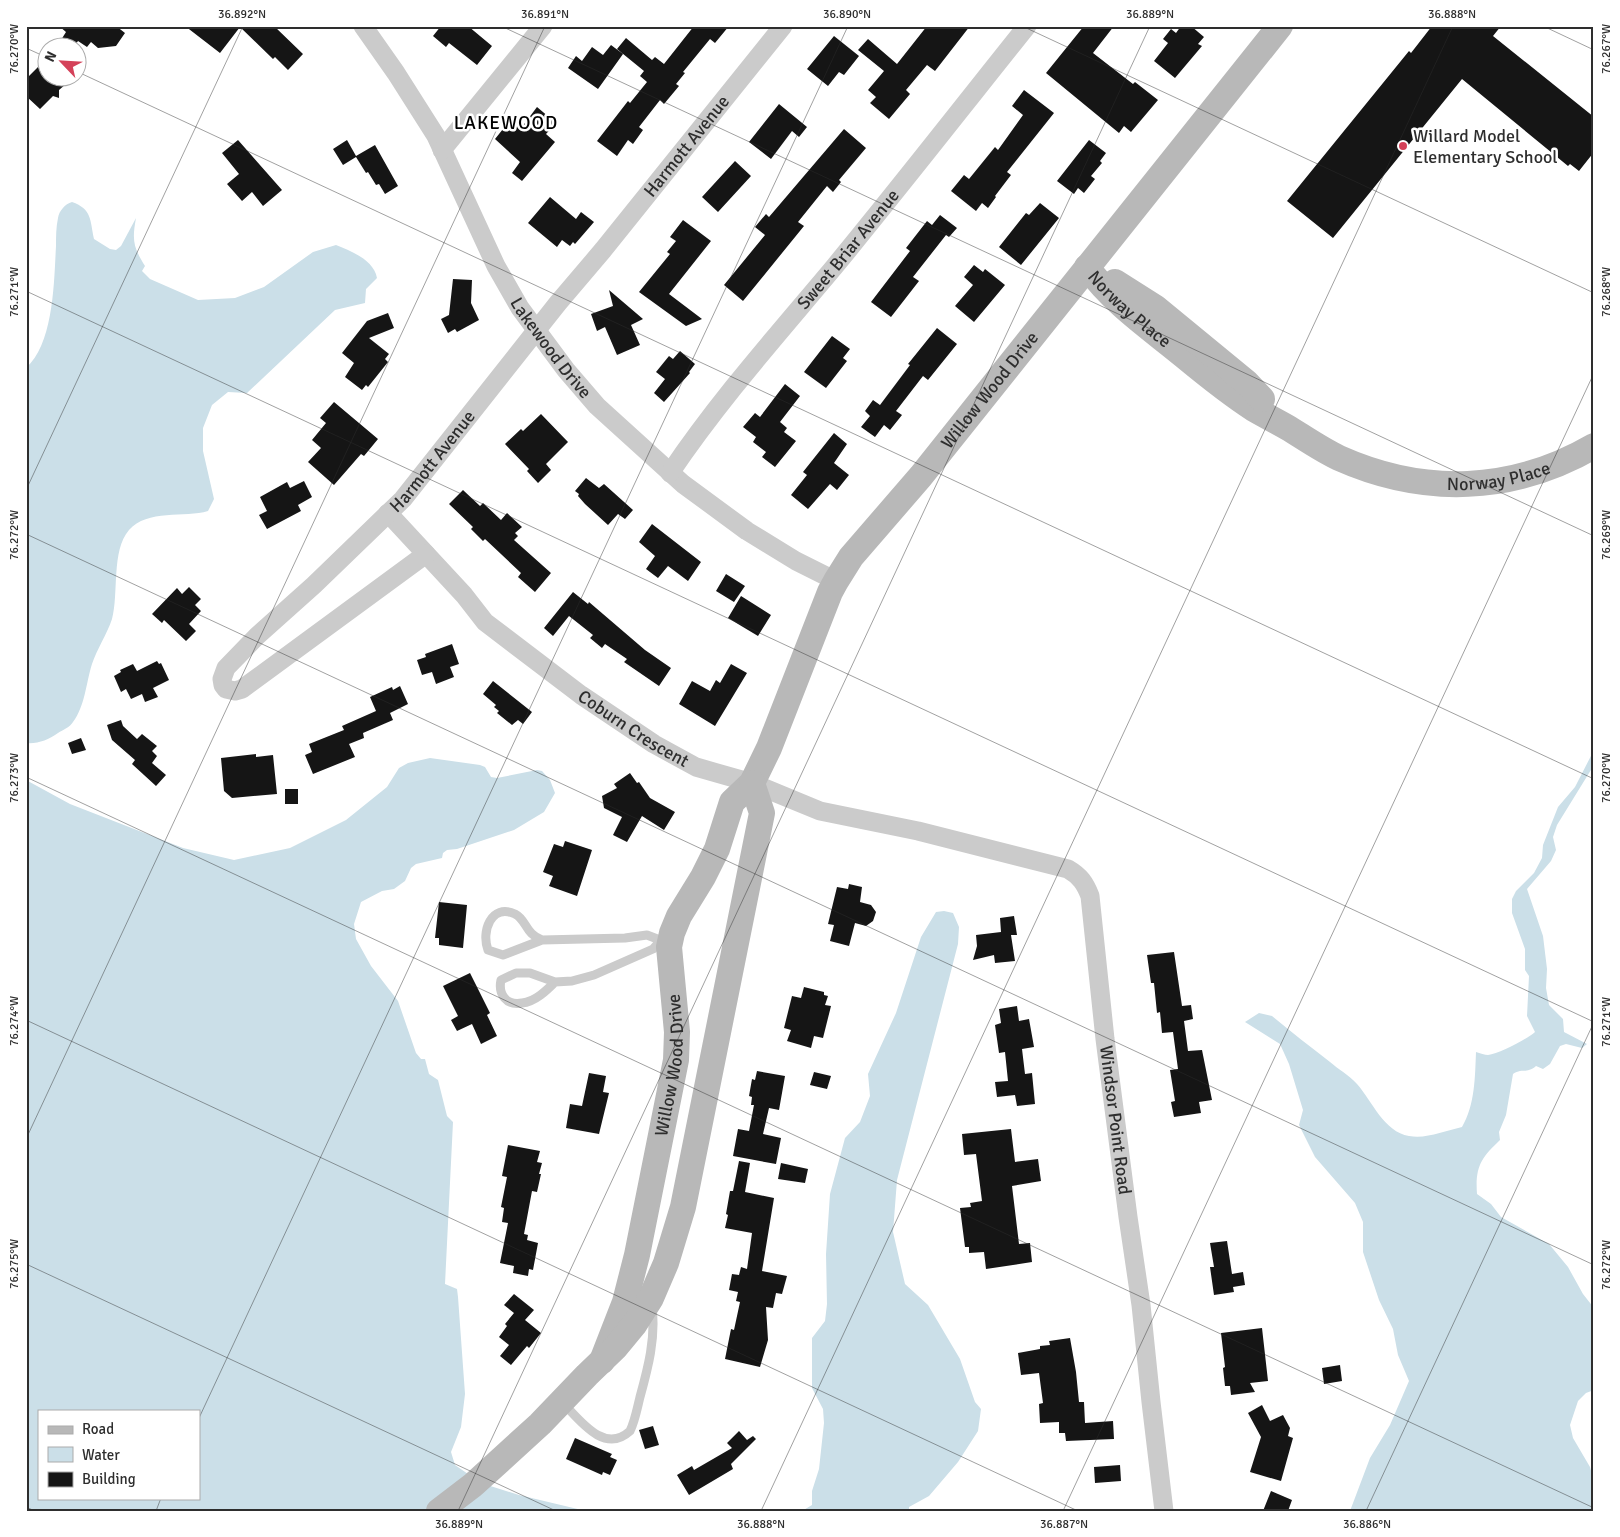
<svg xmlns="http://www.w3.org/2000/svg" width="1620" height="1537" viewBox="0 0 1620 1537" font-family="Signika,sans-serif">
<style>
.water{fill:#cbdfe8;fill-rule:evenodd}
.building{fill:#151515}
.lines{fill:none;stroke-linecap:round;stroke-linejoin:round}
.lane{stroke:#cbcbcb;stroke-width:9}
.street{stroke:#cbcbcb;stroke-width:19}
.secondary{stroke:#b8b8b8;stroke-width:26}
.ticks{fill:none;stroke:#2e2e2e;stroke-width:1;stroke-opacity:0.45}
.poi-dot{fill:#d44159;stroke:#fff;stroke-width:2}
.labels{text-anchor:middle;stroke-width:5;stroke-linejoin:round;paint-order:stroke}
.poi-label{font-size:18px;fill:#2e2e2e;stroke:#fff;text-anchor:start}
.street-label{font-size:18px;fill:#2e2e2e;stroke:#fff}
.neighbourhood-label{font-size:19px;letter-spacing:1px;fill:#000;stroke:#fff}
.neatline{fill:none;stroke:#2e2e2e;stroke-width:2}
.ticks-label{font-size:12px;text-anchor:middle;fill:#2e2e2e}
</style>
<rect width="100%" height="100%" fill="#fff"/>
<path class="water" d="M72 202C92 209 90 220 94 239L110 249 116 250 121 246 136 218C132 240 133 247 145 266L142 271 150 279 198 300 235 298 264 287 313 252 336 245C351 251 374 260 377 278L366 289 365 303 335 310 247 393 228 392 212 405 203 428V451L214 499 208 511C185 518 147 509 129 530 111 551 119 593 112 619 107 634 97 649 92 664 86 683 85 706 73 722 70 727 63 730 58 733 48 740 38 744 26 743V368C54 343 54 281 56 246 56 237 56 227 58 218 59 211 65 204 72 202Z
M1594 750V765L1557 825 1553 837 1556 850 1551 861 1527 889 1543 936 1547 969 1546 988 1549 1005 1563 1019 1564 1032 1587 1044 1582 1048 1566 1044 1560 1046 1550 1064 1543 1069 1536 1066C1527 1074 1522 1068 1513 1074L1506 1115 1499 1132 1500 1140C1481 1158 1475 1167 1477 1194L1491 1204 1501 1217 1549 1244 1568 1267 1583 1294 1594 1308V1390L1586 1393 1578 1401 1570 1425 1573 1438 1590 1467 1594 1482V1511H1350L1370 1458 1390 1425 1409 1381 1398 1355 1393 1329 1379 1300 1363 1252V1222L1355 1203 1315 1157 1299 1125 1303 1110 1289 1064 1280 1044 1245 1022 1259 1013 1272 1016C1291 1032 1311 1047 1330 1062 1338 1069 1349 1075 1357 1084 1372 1101 1384 1132 1409 1136 1427 1139 1444 1131 1462 1127 1475 1105 1475 1077 1476 1052 1480 1053 1485 1055 1488 1055 1499 1054 1527 1039 1535 1032L1527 1016 1529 976 1525 970V949L1512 913V899L1516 891 1534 873 1542 858 1543 845 1558 807 1575 787Z
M430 758 480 765 485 767 491 777 497 778 537 770 542 771 550 780 555 793 544 812 514 830 457 849 447 850 443 853 442 858 416 864 411 868 405 881 394 889 382 891 361 902 354 924 356 939 371 966 398 1001 416 1053 421 1059H425L429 1074 438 1080 447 1116 453 1122 445 1284 457 1289 458 1297 465 1394 461 1427 451 1452 455 1465 481 1483 519 1495 586 1511H26V780L70 804 183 848 234 860 290 848 346 820 387 787 399 768 408 763ZM39 1411H199V1498H39Z
M944 911 953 913 959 927 958 944 897 1180 893 1232 905 1284 928 1305 960 1359 975 1402 981 1409 978 1431 958 1462 929 1496 909 1507V1511H802L812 1505V1491L819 1469 824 1423 823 1409 812 1388V1338L825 1321 827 1304 826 1254 830 1194 845 1138 860 1122 870 1096 868 1074 896 1013 921 937 936 912Z"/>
<path class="building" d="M59 26H116L125 33 116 46 98 48 91 42 87 47 78 41 73 48H56L66 32Z
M185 26H274L303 54 288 70 275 57 273 59 240 27 220 53Z
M441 26H468L492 46 477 65 449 43 446 47 433 36Z
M694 26H729L715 43 710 39 683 72 685 73 676 84 679 86 664 104 660 100 639 127 643 130 633 144 628 140 617 156 597 141 628 101 630 103 647 82 640 76 644 71 617 49 626 38 652 60 655 57 664 64Z
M927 26H970L935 71 927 65 906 90 910 94 889 119 870 103 876 97 868 90 884 71 858 50 868 39 897 64Z
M1084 26H1114L1093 53 1133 84 1135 82 1158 100 1131 132 1124 126 1119 133 1046 73Z
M1181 26H1191L1204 37 1198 44 1202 46 1175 78 1154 61 1168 43 1163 39 1171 29 1176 33Z
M1432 26H1501L1493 36 1594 117V152L1579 171 1570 164 1568 166 1462 79 1333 238 1287 201 1409 51 1411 53Z
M834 36 859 56 844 75 839 72 828 86 807 69Z
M611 45 623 54 598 89 568 68 576 56 582 61 592 47 603 55Z
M48 62V78H59L66 84 59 90V98L53 96 40 109 26 96V79L38 67 40 70Z
M1024 90 1054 113 1007 172 1011 175 995 196 996 197 988 208 982 203 976 211 951 191 964 175 969 179 995 147 998 150 1023 115 1012 106Z
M779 104 807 127 799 137 792 131 771 159 749 142Z
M537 107 556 123 546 134 555 142 522 181 512 173 520 162 495 139 511 119 522 127Z
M844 129 866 148 839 180 841 182 833 192 827 186 798 222 804 226 743 301 724 285 765 235 755 227 766 214 769 217Z
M238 140 282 190 263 206 252 192 242 201 227 184 239 174 222 153Z
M347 140 356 156 375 145 398 186 385 194 379 184 376 185 368 172 366 173 356 157 343 165 333 149Z
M1089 140 1106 153 1100 161 1102 163 1091 176 1095 179 1084 193 1078 188 1074 194 1057 181Z
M735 161 751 176 718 212 702 197Z
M550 197 576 219 581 212 594 222 575 244 573 242 570 246 562 240 557 247 528 223Z
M1040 203 1059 218 1021 265 999 247 1026 213 1029 215Z
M940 215 957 228 949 237 946 235 913 277 919 281 891 317 871 302 910 251 906 248 927 221 932 225Z
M683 220 711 241 669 294 702 319 686 326 639 292 670 254 667 252 676 241 670 237Z
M974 265 983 272 985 269 1005 285 974 322 955 306 973 285 964 277Z
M453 279 472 280 471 303 479 320 457 332 455 329 448 333 441 319 449 315Z
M609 290 643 319 631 325 640 345 617 355 605 327 597 331 591 314 613 306Z
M388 313 394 328 369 338 389 354 385 359 388 362 368 387 366 385 362 390 345 377 354 363 342 353 367 321Z
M937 328 957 344 928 380 923 376 896 411 902 415 890 430 884 425 875 437 861 427 870 416 865 411 873 400 880 405 910 365 908 364Z
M832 336 850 349 843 358 847 361 826 388 804 372Z
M680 351 695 364 689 372 690 373 664 402 654 393 665 379 656 372 669 356 673 359Z
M785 384 800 396 780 422 787 428 784 432 796 441 775 467 762 457 766 452 753 442 756 437 743 427 755 413 760 417Z
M334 402 378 439 364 456 361 454 334 485 308 462 321 448 312 440 326 423 320 418Z
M541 414 568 442 546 464 551 470 538 483 527 471 529 469 505 444 521 429 523 431Z
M834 433 847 444 834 463 849 475 837 490 830 484 808 509 791 495 807 475 803 472Z
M586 478 599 488 604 484 633 510 625 519 618 514 608 525 585 504 578 496 579 494 575 491Z
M304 481 312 497 298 505 301 511 267 529 259 515 267 511 260 497 287 482 290 488Z
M463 490 480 506 483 503 501 520 507 513 522 527 515 533 518 536 514 540 551 573 535 592 518 577 521 573 485 539 483 541 471 529 473 527 449 504Z
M652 524 701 562 688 581 668 566 658 578 646 569 655 556 639 542Z
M726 574 745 586 734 602 716 591Z
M189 587 201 599 195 605 201 611 189 624 196 631 186 641 164 620 162 623 152 614 177 588 182 594Z
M573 592 588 604 589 602 645 650 671 668 659 686 624 662 627 659 605 644 602 648 590 638 593 635 569 616 553 636 544 628Z
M741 596 771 615 758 636 728 618Z
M452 644 459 664 450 667 454 677 436 684 432 672 422 675 417 660 426 657 425 654Z
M157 661 159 664 161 663 169 680 153 688 158 697 145 702 142 694 131 699 126 689 121 692 114 676 121 672 120 670 133 664 137 671Z
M731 664 747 673 715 726 679 704 692 681 710 691 716 680 720 683Z
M493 681 532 712 523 724 518 720 512 725 497 713 499 711 494 707 496 705 483 694Z
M400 686 408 704 390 713 393 720 363 733 364 738 349 744 355 757 313 774 305 755 312 752 309 744 344 730 342 726 376 711 370 697 392 687 393 690Z
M121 720 123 726 137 739 142 734 157 746 152 751 157 756 152 763 166 775 156 786 132 764 135 760 112 740 107 725Z
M81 738 86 750 72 754 68 743Z
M256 754V757L273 755 277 794 232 798 224 791 221 758Z
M630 773 637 783 639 782 650 798 675 812 664 830 642 816 627 842 613 835 622 817 604 808 602 796 617 788 614 784Z
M285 789H298V804H285Z
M565 841 592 850 577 896 549 886 553 876 543 872 554 844 563 847Z
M849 884 862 887 860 902 871 905 876 912 873 921 866 926 855 923 849 946 830 941 834 925 828 924 837 887 848 889Z
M439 902 467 905 463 948 439 945V938H435Z
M1014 916 1017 935H1011L1015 961 995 963 994 955 973 960 977 946 976 935 1001 932 1000 918Z
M1174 952 1182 1006 1191 1005 1193 1019 1184 1021 1188 1051 1202 1050 1212 1100 1199 1102 1201 1113 1174 1117 1171 1102 1175 1101 1170 1070 1178 1069 1173 1032 1162 1033 1160 1012 1157 1013 1154 983H1151L1147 955Z
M470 973 490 1013 487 1015 497 1036 481 1044 472 1024 457 1031 451 1020 458 1016 443 986Z
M804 987 824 992V995L828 996 825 1005 831 1006 823 1038 814 1036 811 1048 787 1041 791 1030 784 1028 792 996 801 998Z
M1017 1006 1019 1021 1029 1019 1034 1047 1022 1049 1025 1074 1032 1073 1035 1104 1017 1106 1015 1095 997 1097 995 1082 1008 1081 1005 1052 999 1053 995 1025 1001 1023 999 1009Z
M757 1071 785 1076 779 1110 769 1108 763 1134 781 1138 776 1164 733 1156 738 1129 749 1131 754 1105H751L752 1097 749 1096 752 1079 755 1080Z
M814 1072 831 1076 827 1089 810 1085Z
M589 1073 606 1076 603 1092 609 1093 599 1134 566 1128 570 1104 582 1106Z
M1011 1129 1015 1162 1038 1159 1041 1181 1012 1186 1019 1244 1030 1243 1032 1262 986 1269 984 1252 969 1253V1247H965L960 1208 971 1207 970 1203 982 1201 976 1154 964 1155 962 1134Z
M508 1145 540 1151 537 1162 542 1163 539 1174H541L537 1192 532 1191 524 1234 528 1235 527 1240 538 1243 533 1270 529 1269 528 1276 513 1273 514 1266 500 1263 508 1223 502 1222 504 1208 501 1207 507 1177 502 1176Z
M739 1161 750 1163 745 1192 774 1198 762 1271 787 1276 782 1294 776 1293 773 1308 766 1307 768 1340 760 1367 725 1359 731 1329 734 1330 740 1302 736 1301 738 1292 729 1290 732 1274 739 1275 741 1267 747 1269 752 1233 725 1228 728 1215 726 1214 730 1191H733Z
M781 1163 808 1169 805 1183 778 1179Z
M1227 1241 1232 1274 1243 1272 1245 1285 1233 1287 1234 1292 1214 1295 1210 1267H1214L1210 1243Z
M514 1294 534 1310 525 1320 541 1333 529 1348 527 1346 511 1365 500 1356 509 1345 499 1337 507 1326 505 1324 514 1313 504 1305Z
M1262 1328 1268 1381 1250 1383 1255 1392 1231 1395 1230 1386H1225L1223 1368 1225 1367 1221 1333Z
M1070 1338 1076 1372 1079 1402H1084L1085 1423 1113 1421 1114 1439 1066 1441 1065 1433H1059V1422L1040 1423 1039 1404 1043 1403 1039 1373 1021 1375 1018 1353 1040 1349V1346L1050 1345 1049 1341Z
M1340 1365 1342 1381 1324 1384 1322 1368Z
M1262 1405 1270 1421 1283 1415 1290 1428 1288 1436 1293 1438 1281 1481 1250 1472 1261 1437 1248 1413Z
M653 1426 659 1445 645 1449 639 1430Z
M739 1431 747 1440 753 1436 756 1439 731 1464 733 1469 689 1495 677 1475 692 1466 694 1470 732 1448 727 1443Z
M575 1438 612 1454 610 1457 617 1460 610 1475 603 1472 602 1475 566 1459Z
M1120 1465 1121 1481 1095 1483 1094 1467Z
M1271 1491 1292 1500 1288 1511H1263Z"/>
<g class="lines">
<path class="lane" d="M542 940 503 955 488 950C481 932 491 903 515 914 527 920 525 934 542 940L625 938 647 935 660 940
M555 982C547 990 535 1002 522 1003 506 1006 498 994 501 980L516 973H530L555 982 572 981 594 975 653 949 663 938
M564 1404C581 1422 605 1454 630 1431 635 1421 637 1409 640 1397 648 1368 656 1338 652 1307"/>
<g class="street">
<path id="s1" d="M363 26 396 73 436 136 496 266 520 308 566 370 597 406 683 484 747 531 796 561 836 581"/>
<path d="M442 150 543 26"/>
<path id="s2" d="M670 473C719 400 779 333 835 266 900 187 963 106 1027 26"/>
<path id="s3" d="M388 513 464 595 485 622 581 695 654 744 696 767 752 783 820 811 918 831 1068 869C1080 876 1085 883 1090 896L1105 1039 1128 1217 1141 1305 1151 1402 1164 1511"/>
<path id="s4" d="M426 554 242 689 235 691 226 689 223 685 222 679 226 668 257 636 314 585 403 499 558 303 603 250 783 26"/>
</g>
<g class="secondary">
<path id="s5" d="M1087 267C1113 303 1150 328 1184 356 1207 375 1229 393 1254 409 1266 416 1278 422 1290 429 1306 439 1322 450 1339 458 1424 496 1513 493 1594 446"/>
<path d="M1115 282 1156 308 1246 382 1262 399"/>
<path id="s6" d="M602 1361 625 1302 637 1255 676 1060 677 1032 669 947 672 933 679 916 703 877 717 849 732 802 752 783 769 748 830 592 836 581 851 557 921 476 1280 26"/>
<path d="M439 1511 473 1485 540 1424 587 1375 615 1348 634 1325 651 1298 666 1263 683 1207 762 813 752 783"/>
</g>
</g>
<path class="ticks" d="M501 26 1594 536M1022 26 1594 293M1543 26 1594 50M26 48 48 58M78 72 1594 779M26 291 1594 1022M26 490 243 26M26 534 1594 1265M26 777 1594 1508M26 1020 1078 1511M26 1139 545 26M26 1264 556 1511M199 1418 848 26M26 1507 35 1511M156 1511 161 1498M458 1511 1150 26M761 1511 1453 26M1063 1511 1594 373M1366 1511 1594 1022"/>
<circle class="poi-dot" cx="1403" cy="146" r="5"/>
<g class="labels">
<g class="poi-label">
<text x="1413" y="142">Willard Model<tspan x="1413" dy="21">Elementary School</tspan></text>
</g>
<g class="street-label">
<text dy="6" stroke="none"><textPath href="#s4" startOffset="965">Harmott Avenue</textPath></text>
<text dy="6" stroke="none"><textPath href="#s2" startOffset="286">Sweet Briar Avenue</textPath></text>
<text dy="6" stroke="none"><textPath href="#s5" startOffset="60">Norway Place</textPath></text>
<text dy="6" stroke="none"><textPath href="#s1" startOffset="374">Lakewood Drive</textPath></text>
<text dy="6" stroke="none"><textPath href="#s6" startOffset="1075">Willow Wood Drive</textPath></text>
<text dy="6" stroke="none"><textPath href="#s4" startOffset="560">Harmott Avenue</textPath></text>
<text dy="6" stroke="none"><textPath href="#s5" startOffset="482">Norway Place</textPath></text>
<text dy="6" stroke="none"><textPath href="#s3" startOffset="329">Coburn Crescent</textPath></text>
<text dy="6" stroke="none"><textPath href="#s6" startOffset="305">Willow Wood Drive</textPath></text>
<text dy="6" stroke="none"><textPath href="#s3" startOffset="1050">Windsor Point Road</textPath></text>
</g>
<g class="neighbourhood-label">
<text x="506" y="129">LAKEWOOD</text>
</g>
</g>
<rect width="1620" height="1537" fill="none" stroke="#ffffff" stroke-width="55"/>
<rect x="38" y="1410" width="162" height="90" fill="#ffffff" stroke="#ababab"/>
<rect x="48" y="1426" width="25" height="8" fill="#b8b8b8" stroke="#ababab"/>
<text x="82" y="1434" font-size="15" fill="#2e2e2e">Road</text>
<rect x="48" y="1447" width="25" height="15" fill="#cbdfe8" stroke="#ababab"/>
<text x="82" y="1460" font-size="15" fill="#2e2e2e">Water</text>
<rect x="48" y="1472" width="25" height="15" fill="#151515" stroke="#ababab"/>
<text x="82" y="1484" font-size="15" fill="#2e2e2e">Building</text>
<g transform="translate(62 62) rotate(295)"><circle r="24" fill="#ffffff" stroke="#ababab"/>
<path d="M0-4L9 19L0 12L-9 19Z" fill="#d44159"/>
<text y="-8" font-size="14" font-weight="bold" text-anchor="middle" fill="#2e2e2e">N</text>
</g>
<rect x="28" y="28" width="1564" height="1482" class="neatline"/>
<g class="ticks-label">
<text x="242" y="18">36.892°N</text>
<text x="545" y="18">36.891°N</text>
<text x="847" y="18">36.890°N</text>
<text x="1150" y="18">36.889°N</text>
<text x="1452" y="18">36.888°N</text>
<text transform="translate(14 49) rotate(-90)" y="4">76.270°W</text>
<text transform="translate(1606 49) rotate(-90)" y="4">76.267°W</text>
<text transform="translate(14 292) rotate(-90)" y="4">76.271°W</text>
<text transform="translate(1606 292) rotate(-90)" y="4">76.268°W</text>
<text transform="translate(14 535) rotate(-90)" y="4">76.272°W</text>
<text transform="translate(1606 535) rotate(-90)" y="4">76.269°W</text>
<text transform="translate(14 778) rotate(-90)" y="4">76.273°W</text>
<text transform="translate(1606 778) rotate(-90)" y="4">76.270°W</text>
<text transform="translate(14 1021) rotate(-90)" y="4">76.274°W</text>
<text transform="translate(1606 1022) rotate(-90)" y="4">76.271°W</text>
<text transform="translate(14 1264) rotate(-90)" y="4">76.275°W</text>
<text transform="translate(1606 1265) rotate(-90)" y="4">76.272°W</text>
<text x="459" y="1528">36.889°N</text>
<text x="761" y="1528">36.888°N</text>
<text x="1064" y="1528">36.887°N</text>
<text x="1367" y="1528">36.886°N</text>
</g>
</svg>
